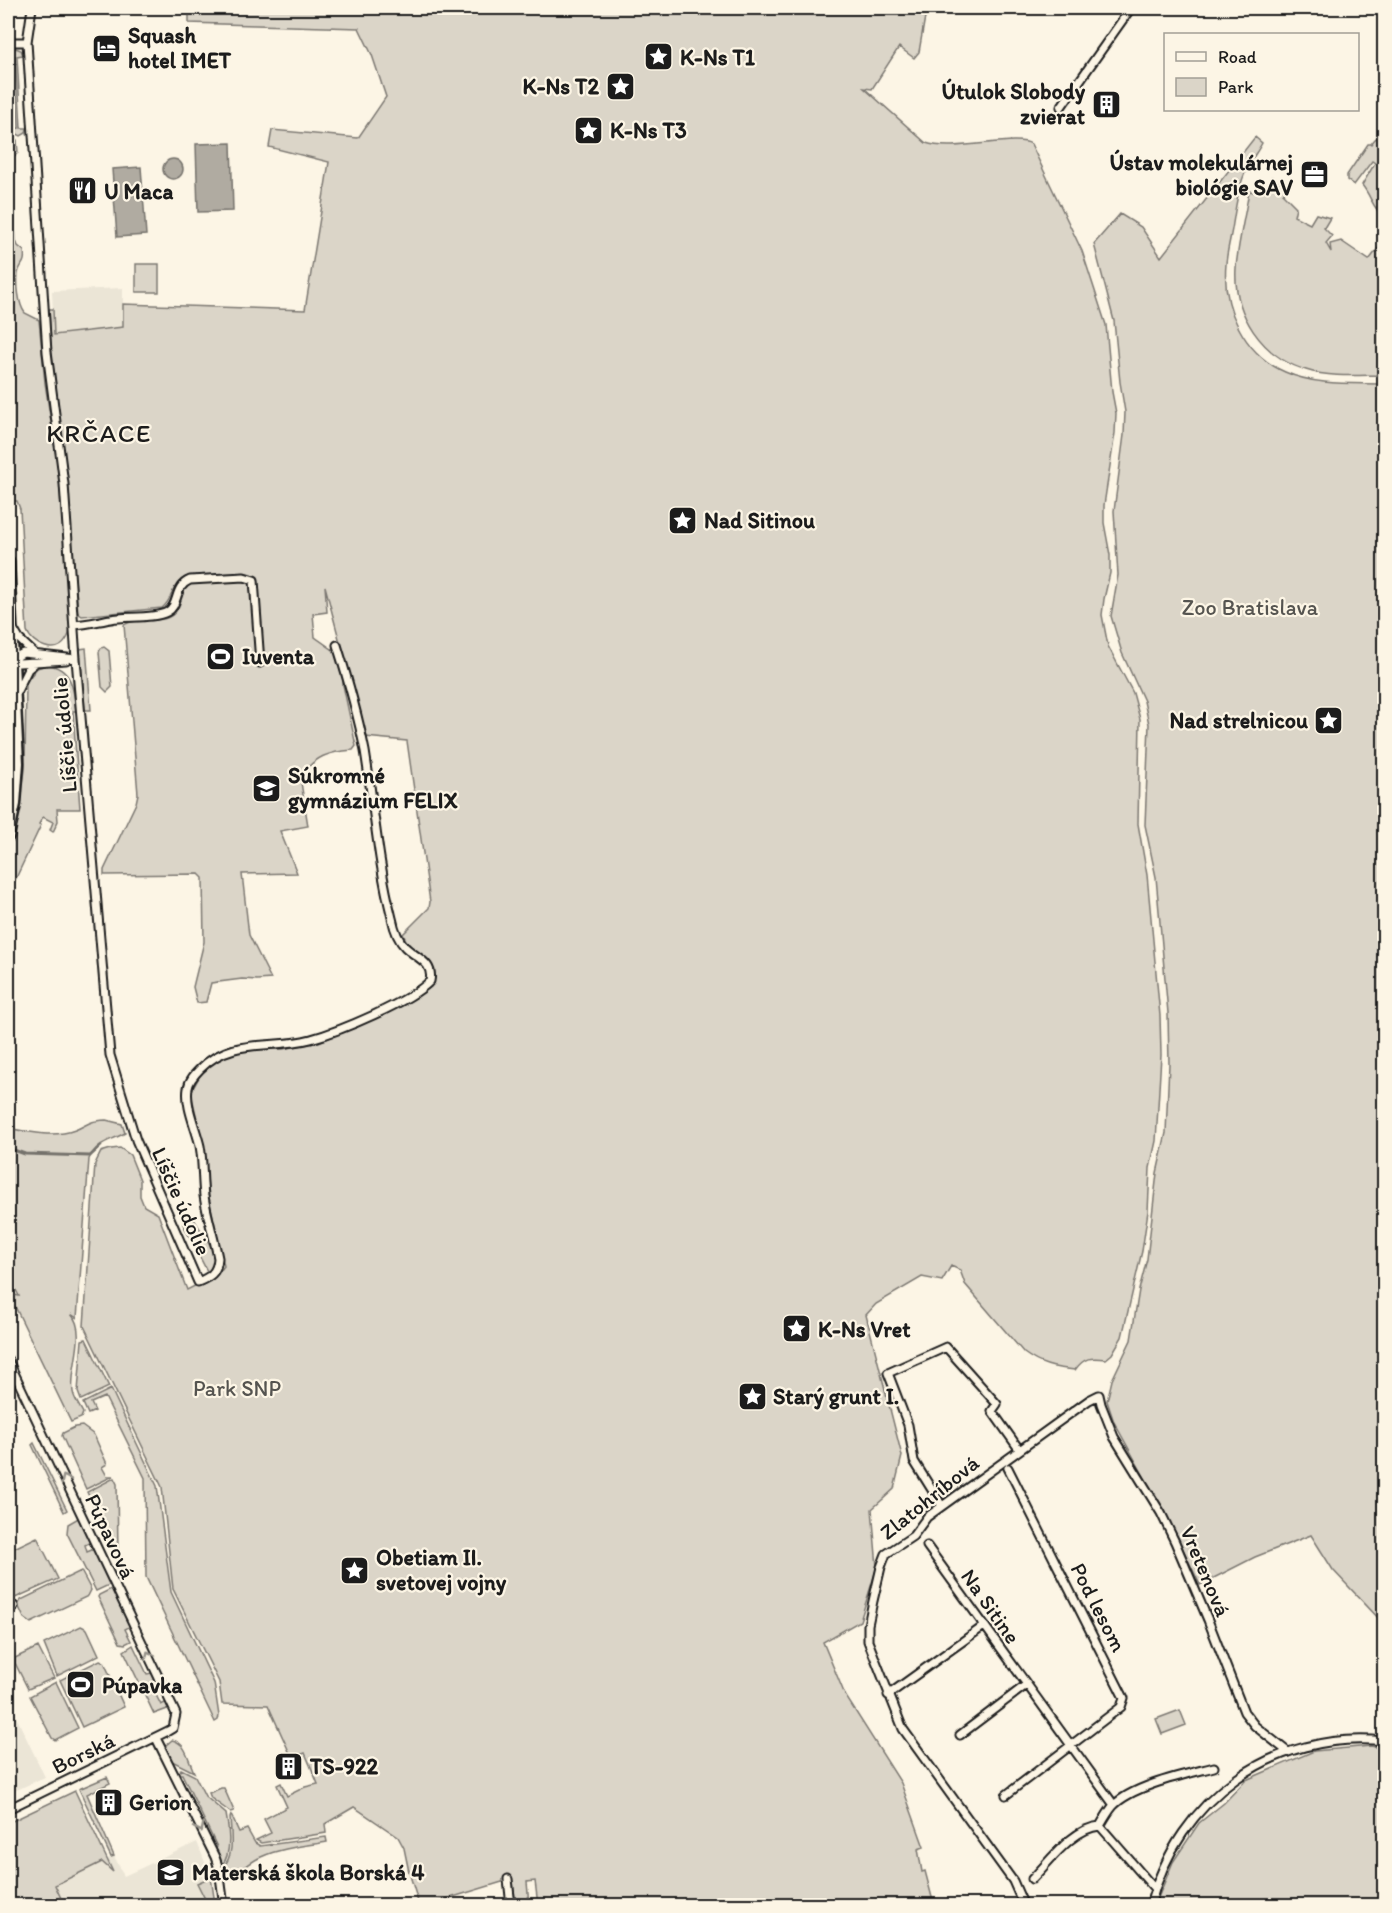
<svg xmlns="http://www.w3.org/2000/svg" width="1392" height="1913" viewBox="0 0 1392 1913" font-family="Itim,sans-serif">
<style>
.built{fill:#ebe5d6}
.green{fill:#dbd5c8;stroke:#7c7872;stroke-width:1.5}
.water{fill:#b0aba1;stroke:#75726c;stroke-width:1.5}
.lines{fill:none;stroke-linecap:round;stroke-linejoin:round}
.stream{stroke:#75726c;stroke-width:3}
.minor-casing{stroke:#1c1c1c;stroke-width:11}
.secondary-casing{stroke:#1c1c1c;stroke-width:15}
.minor{stroke:#fcf5e5;stroke-width:7}
.secondary{stroke:#fcf5e5;stroke-width:10}
.oneway{stroke:#97938b}
.labels{text-anchor:middle;stroke-width:4.5;stroke-linejoin:round;paint-order:stroke}
.poi-label{font-size:22px;font-weight:bold;fill:#1c1c1c;stroke:#fcf5e5;text-anchor:start}
.park-label{font-size:22px;fill:#555450;stroke:#fcf5e5}
.street-label{font-size:22px;fill:#1c1c1c;stroke:#fcf5e5}
.quarter-label{font-size:26px;letter-spacing:1.5px;fill:#1c1c1c;stroke:#fcf5e5}
</style>
<rect width="100%" height="100%" fill="#fcf5e5"/>
<filter id="ink" filterUnits="userSpaceOnUse"><feTurbulence type="fractalNoise" baseFrequency=".0167" numOctaves="2"/><feDisplacementMap in="SourceGraphic" scale="12" xChannelSelector="R" yChannelSelector="G"/><feConvolveMatrix kernelMatrix="1 2 1 2 8 2 1 2 1" color-interpolation-filters="sRGB"/></filter>
<g filter="url(#ink)">
<path class="built" d="M123 288V327L54 336 52 291Z
M10 1704 45 1777 8 1794V1705Z
M197 1842 212 1880 215 1905H64L54 1885 114 1856 124 1876Z"/>
<path class="green" d="M189 8H903L925 17 919 52 914 58 899 47 872 89 864 88 926 143C953 153 1017 134 1031 144L1082 251 1106 325 1112 392 1116 413 1115 433 1104 505V523L1110 555V573L1104 599 1102 615 1108 646 1133 693 1140 719 1138 824 1147 875 1160 1016 1161 1055 1156 1141 1150 1168 1148 1211 1142 1251 1122 1337 1112 1354 1106 1359C1091 1357 1084 1357 1075 1370 1054 1368 1040 1365 1024 1353L965 1284 960 1270 951 1266 942 1281 922 1277 876 1304 866 1315 902 1456 894 1489 872 1509 877 1567 860 1621 823 1642 845 1695 901 1783 924 1847 918 1849 922 1872 925 1871 934 1905H538L535 1881 527 1882 529 1905H516L513 1882H502L427 1905H419L409 1872 404 1848 398 1837 354 1807 325 1824 326 1833 261 1843 256 1840 271 1833 264 1819 287 1807 277 1785 281 1783 287 1796 305 1787 318 1784 305 1753 292 1758 268 1705 222 1704 219 1682 173 1589 162 1487 84 1326 95 1164 101 1152 111 1149 120 1148 130 1155 140 1180V1196L144 1206 158 1214 187 1290 218 1274 224 1266 209 1198 205 1156 191 1092 202 1072 216 1060 241 1049H283L319 1042 389 1012 431 987C441 955 412 959 403 934L429 908 430 902 407 741 365 737 325 586 327 612 313 614 315 637 336 652 343 674V685L356 746 353 750C328 752 316 756 300 776L308 826 280 831 297 873 242 874 249 935 271 979 257 980 242 979 211 983 206 1002 197 1003 193 987 204 942 203 878 199 874 104 875V870L136 803 138 794 124 625C142 613 173 632 181 600 184 592 186 586 186 577 171 583 174 599 162 608L82 616 78 613 64 453 51 349 49 309H53L54 335 123 327V304L305 310 329 162 269 147 272 130 358 138 386 97 372 55 359 28 189 23Z
M15 48 21 50 23 55 17 56 21 128H27L26 133 21 136 15 133 13 129 19 128 15 56H9L10 51Z
M8 129 11 135 17 140 18 153 13 157 11 164 16 241 18 246 24 251C26 266 20 262 18 274 17 284 18 304 25 313L39 320 45 383 59 475 70 626C70 631 69 636 66 640 57 656 32 645 27 631L20 509 17 501H14L8 455Z
M1383 134 1384 135V217C1373 209 1371 196 1362 185L1375 163 1372 161 1354 185 1347 180V175L1368 144H1371L1375 139Z
M1255 137 1262 143C1258 151 1252 158 1248 166 1239 184 1236 204 1233 223 1231 237 1227 250 1226 264 1222 308 1244 354 1285 372 1316 386 1352 383 1384 384V1624L1333 1570 1311 1535 1255 1557 1200 1585 1175 1532 1114 1422 1107 1401 1112 1380 1131 1340 1139 1290 1147 1259 1157 1173 1166 1133 1169 1064 1168 1013 1156 877 1145 825 1149 724 1144 701 1122 653 1111 616 1118 575 1114 511 1124 435 1125 412 1120 382 1114 321 1094 244 1120 214 1141 227 1161 257Z
M1272 177 1287 188 1283 194 1296 207 1294 216 1310 224 1316 214 1330 218 1324 228 1332 236 1326 243 1331 252 1330 244 1341 241 1369 260 1384 241V375C1360 375 1331 378 1306 370 1262 357 1233 314 1236 268 1238 243 1245 216 1249 191L1259 193 1268 190Z
M136 264H159V292H136Z
M104 647 109 651 112 687 107 692 102 687 99 652 101 648Z
M86 648 91 710H85L80 649Z
M47 665C72 667 74 690 76 711H73L80 809H57L58 821 53 832 50 830 53 822 43 817 39 824 41 825 8 895V854L18 818 25 770 26 682 37 668Z
M106 1120 122 1124 125 1133C109 1142 98 1141 89 1159L77 1318 71 1314C88 1332 69 1370 73 1392 74 1399 80 1407 83 1413L81 1418 71 1422 9 1294 19 1296 14 1286 8 1284V1128C28 1132 54 1138 75 1130 90 1124 87 1121 106 1120Z
M194 1219C202 1235 226 1257 208 1273L183 1224Z
M86 1339 109 1387 81 1400 78 1392 82 1340Z
M111 1389 157 1486 171 1592 214 1683 219 1716 218 1720 215 1722 146 1577 145 1478 105 1397 91 1403 95 1411 88 1414 83 1403Z
M82 1426 94 1435 107 1464 102 1467 107 1476H113L86 1489 62 1436 63 1433 75 1427Z
M34 1443 67 1510 64 1512 32 1445Z
M114 1478 117 1484 118 1552H116L87 1492Z
M80 1517 91 1542 85 1545 87 1552 94 1549 111 1584 96 1591 67 1533 68 1524Z
M37 1537 58 1579 15 1598 8 1584V1551Z
M81 1571 91 1590 88 1596 31 1623 24 1618 18 1605 21 1600Z
M113 1588 131 1626 125 1629 131 1641 125 1644 120 1643 98 1597 99 1595Z
M81 1626 87 1629 99 1655 57 1676 44 1644Z
M133 1645 147 1674 152 1673 156 1680 150 1683 161 1705 167 1702 170 1708 154 1714 124 1651Z
M38 1647 54 1678 28 1689 15 1663V1658Z
M100 1660 104 1662 124 1707 82 1727 60 1680Z
M56 1682 78 1728 55 1740 52 1738 30 1696Z
M1180 1710 1186 1725 1162 1734 1156 1719Z
M172 1740C187 1743 188 1760 194 1772L172 1761 165 1746Z
M1371 1746 1384 1749V1905L1313 1906 1298 1902 1286 1906 1155 1905 1173 1862 1199 1823 1224 1803 1246 1780 1314 1751Z
M181 1769 195 1776 205 1796 226 1814C229 1828 232 1854 222 1865L214 1849 217 1847 182 1774H178Z
M107 1777 110 1783 87 1794 114 1856 111 1857 79 1789Z
M221 1788H224L234 1811 230 1812 211 1798 209 1793Z
M75 1791 113 1872 102 1862 55 1885 64 1905H8V1823Z
M231 1815 239 1832 247 1829 255 1843 260 1846 326 1837 327 1842C304 1846 281 1848 261 1857 247 1863 237 1876 223 1878L222 1868C235 1857 231 1834 230 1818Z
M211 1877 215 1904 216 1905H208L197 1883Z"/>
<path class="water" d="M231 143 233 211 198 212 196 144Z
M163 169a10 10 0 1 1 20 0a10 10 0 1 1-20 0Z
M141 167 146 235 117 237 112 169Z"/>
<g class="lines">
<path class="stream" d="M8 1148 25 1154 90 1156 101 1146"/>
<defs>
<path id="minor" d="M32 8 27 42 47 352 64 484 76 659 110 1055 136 1140 198 1282C210 1277 217 1273 218 1258 214 1237 207 1217 204 1196 202 1179 203 1162 200 1146 196 1128 185 1106 188 1088 189 1080 195 1074 200 1069 233 1036 271 1050 311 1039 340 1031 410 1002 430 981 434 962 416 958 405 947 398 940 394 928 392 918 378 863 374 807 365 751 358 716 348 680 337 645
M8 42H27
M1061 107 1131 8
M74 625C87 624 99 621 111 619 126 616 154 619 167 612 180 605 173 587 190 580L244 577 254 580 260 663
M12 627 19 639 34 653
M8 659H13L23 653 76 659
M13 659 19 663 66 660
M17 691 28 669 35 663
M8 1360 176 1714 173 1728 168 1731 8 1809
M942 1506 914 1461 908 1425 888 1373 946 1347 997 1404 992 1411 1019 1449
M927 1546 1114 1805
M8 1610 14 1606
M888 1695 984 1626
M960 1735 1026 1685
M156 1738 215 1857 219 1869 224 1906
M1006 1795 1121 1707 1124 1698 1008 1468
M1100 1826 1154 1888
M508 1879 511 1906
M1032 1879C1050 1861 1073 1828 1100 1826 1104 1819 1108 1812 1113 1806 1133 1785 1187 1774 1214 1767
M1024 1906 1013 1881 903 1729 868 1641V1625L873 1601 881 1567 886 1554 913 1536 927 1517 1089 1400 1099 1395 1101 1404 1114 1437 1161 1513 1175 1542 1208 1620 1244 1712 1255 1726 1288 1752
M1150 1906C1178 1798 1274 1730 1384 1741"/>
<path id="secondary" d="M8 561 18 763 15 804 8 836"/>
</defs>
<use href="#minor" class="minor-casing"/>
<use href="#secondary" class="secondary-casing"/>
<use href="#minor" class="minor"/>
<use href="#secondary" class="secondary"/>
</g>
<defs><path id="oneway-chevron" d="M-2-3.5L2.5 0L-2 3.5" fill="none" stroke-width="1.6" stroke-linecap="round" stroke-linejoin="round" transform="scale(1.5)"/></defs>
<g class="oneway">
<use href="#oneway-chevron" transform="translate(65 1479) rotate(-116)"/>
<use href="#oneway-chevron" transform="translate(149 1655) rotate(-116)"/>
<use href="#oneway-chevron" transform="translate(200 1828) rotate(64)"/>
</g>
</g>
<defs>
<symbol id="hotel-square" viewBox="-11 -11 22 22"><rect x="-9" y="-9" width="18" height="18" rx="4" fill="#1c1c1c" stroke="#fcf5e5"/><path d="M-6-4.5h1.5V1H6V5H4.5V3h-9V5H-6ZM-4 0a1.8 1.8 0 1 1 3.6 0ZM.5 0V-2.5h3Q6-2.5 6 0Z" fill="#fff"/></symbol>
<symbol id="sight-square" viewBox="-11 -11 22 22"><rect x="-9" y="-9" width="18" height="18" rx="4" fill="#1c1c1c" stroke="#fcf5e5"/><path d="M0-6L1.8-2.2L6-1.7L2.9 1.2L3.7 5.4L0 3.3L-3.7 5.4L-2.9 1.2L-6-1.7L-1.8-2.2Z" fill="#fff"/></symbol>
<symbol id="building-square" viewBox="-11 -11 22 22"><rect x="-9" y="-9" width="18" height="18" rx="4" fill="#1c1c1c" stroke="#fcf5e5"/><path d="M-4-6H4V6H1V3H-1V6H-4ZM-2.5-4.3h1.7v1.8h-1.7ZM.8-4.3h1.7v1.8H.8ZM-2.5-1h1.7V.8h-1.7ZM.8-1h1.7V.8H.8Z" fill="#fff"/></symbol>
<symbol id="office-square" viewBox="-11 -11 22 22"><rect x="-9" y="-9" width="18" height="18" rx="4" fill="#1c1c1c" stroke="#fcf5e5"/><path d="M-6-3h4V-5.5h4V-3h4V5H-6ZM-1-4.5V-3h2v-1.5ZM-6 0V1H6V0Z" fill="#fff"/></symbol>
<symbol id="restaurant-square" viewBox="-11 -11 22 22"><rect x="-9" y="-9" width="18" height="18" rx="4" fill="#1c1c1c" stroke="#fcf5e5"/><path d="M-5-6h1v4h1v-4h1v4h1v-4h1v5L-1.5 .5V6h-2V.5L-5-1ZM5-6V6H3V1.5H1.5Q1.5-4 5-6Z" fill="#fff"/></symbol>
<symbol id="stadium-square" viewBox="-11 -11 22 22"><rect x="-9" y="-9" width="18" height="18" rx="4" fill="#1c1c1c" stroke="#fcf5e5"/><path d="M0-5a6.5 5 0 1 0 0 10a6.5 5 0 1 0 0-10ZM-3.5-1.8h7v3.6h-7Z" fill="#fff"/></symbol>
<symbol id="school-square" viewBox="-11 -11 22 22"><rect x="-9" y="-9" width="18" height="18" rx="4" fill="#1c1c1c" stroke="#fcf5e5"/><path d="M0-5L7-2L0 1L-7-2ZM-4 1L0 2.5L4 1V4Q0 6-4 4Z" fill="#fff"/></symbol>
</defs>
<g fill-rule="evenodd">
<use href="#hotel-square" x="90" y="32" width="33" height="33"/>
<use href="#sight-square" x="642" y="40" width="33" height="33"/>
<use href="#sight-square" x="604" y="70" width="33" height="33"/>
<use href="#building-square" x="1090" y="88" width="33" height="33"/>
<use href="#sight-square" x="572" y="114" width="33" height="33"/>
<use href="#office-square" x="1298" y="158" width="33" height="33"/>
<use href="#restaurant-square" x="66" y="174" width="33" height="33"/>
<use href="#sight-square" x="666" y="504" width="33" height="33"/>
<use href="#stadium-square" x="204" y="640" width="33" height="33"/>
<use href="#sight-square" x="1312" y="704" width="33" height="33"/>
<use href="#school-square" x="250" y="772" width="33" height="33"/>
<use href="#sight-square" x="780" y="1312" width="33" height="33"/>
<use href="#sight-square" x="736" y="1380" width="33" height="33"/>
<use href="#sight-square" x="338" y="1554" width="33" height="33"/>
<use href="#stadium-square" x="64" y="1668" width="33" height="33"/>
<use href="#building-square" x="272" y="1750" width="33" height="33"/>
<use href="#building-square" x="92" y="1786" width="33" height="33"/>
<use href="#school-square" x="154" y="1856" width="33" height="33"/>
</g>
<g class="labels">
<g class="poi-label">
<text x="128" y="43">Squash<tspan x="128" dy="25">hotel IMET</tspan></text>
<text x="680" y="65">K-Ns T1</text>
<text x="599" y="94" text-anchor="end">K-Ns T2</text>
<text x="1085" y="99" text-anchor="end">Útulok Slobody<tspan x="1085" dy="25">zvierat</tspan></text>
<text x="610" y="138">K-Ns T3</text>
<text x="1293" y="170" text-anchor="end">Ústav molekulárnej<tspan x="1293" dy="25">biológie SAV</tspan></text>
<text x="104" y="199">U Maca</text>
<text x="704" y="528">Nad Sitinou</text>
<text x="242" y="664">Iuventa</text>
<text x="1308" y="728" text-anchor="end">Nad strelnicou</text>
<text x="288" y="783">Súkromné<tspan x="288" dy="25">gymnázium FELIX</tspan></text>
<text x="818" y="1337">K-Ns Vret</text>
<text x="773" y="1404">Starý grunt I.</text>
<text x="376" y="1565">Obetiam II.<tspan x="376" dy="25">svetovej vojny</tspan></text>
<text x="102" y="1693">Púpavka</text>
<text x="310" y="1774">TS-922</text>
<text x="129" y="1810">Gerion</text>
<text x="192" y="1880">Materská škola Borská 4</text>
</g>
<g class="park-label">
<text x="1250" y="615">Zoo Bratislava</text>
<text x="237" y="1396">Park SNP</text>
</g>
<g class="street-label">
<text transform="translate(64 735) rotate(-95)" y="8">Líščie údolie</text>
<text transform="translate(182 1201) rotate(66)" y="8">Líščie údolie</text>
<text transform="translate(929 1497) rotate(-39)" y="8">Zlatohríbová</text>
<text transform="translate(111 1536) rotate(65)" y="8">Púpavová</text>
<text transform="translate(1206 1571) rotate(67)" y="8">Vretenová</text>
<text transform="translate(991 1606) rotate(55)" y="8">Na Sitine</text>
<text transform="translate(1099 1607) rotate(63)" y="8">Pod lesom</text>
<text transform="translate(83 1753) rotate(-26)" y="8">Borská</text>
</g>
<g class="quarter-label">
<text x="99" y="442">KRČACE</text>
</g>
</g>
<rect width="1392" height="1913" fill="none" stroke="#fcf5e5" stroke-width="30"/>
<rect x="15" y="15" width="1362" height="1883" fill="none" stroke="#1c1c1c" stroke-width="2" filter="url(#ink)"/>
<rect x="1164" y="33" width="195" height="78" fill="#fcf5e5" stroke="#a29e95" stroke-width="1.5"/>
<rect x="1176" y="52" width="30" height="9" fill="#fcf5e5" stroke="#a29e95" stroke-width="1.5"/>
<text x="1218" y="63" font-size="18" fill="#1c1c1c">Road</text>
<rect x="1176" y="78" width="30" height="18" fill="#dbd5c8" stroke="#a29e95" stroke-width="1.5"/>
<text x="1218" y="93" font-size="18" fill="#1c1c1c">Park</text>
</svg>
